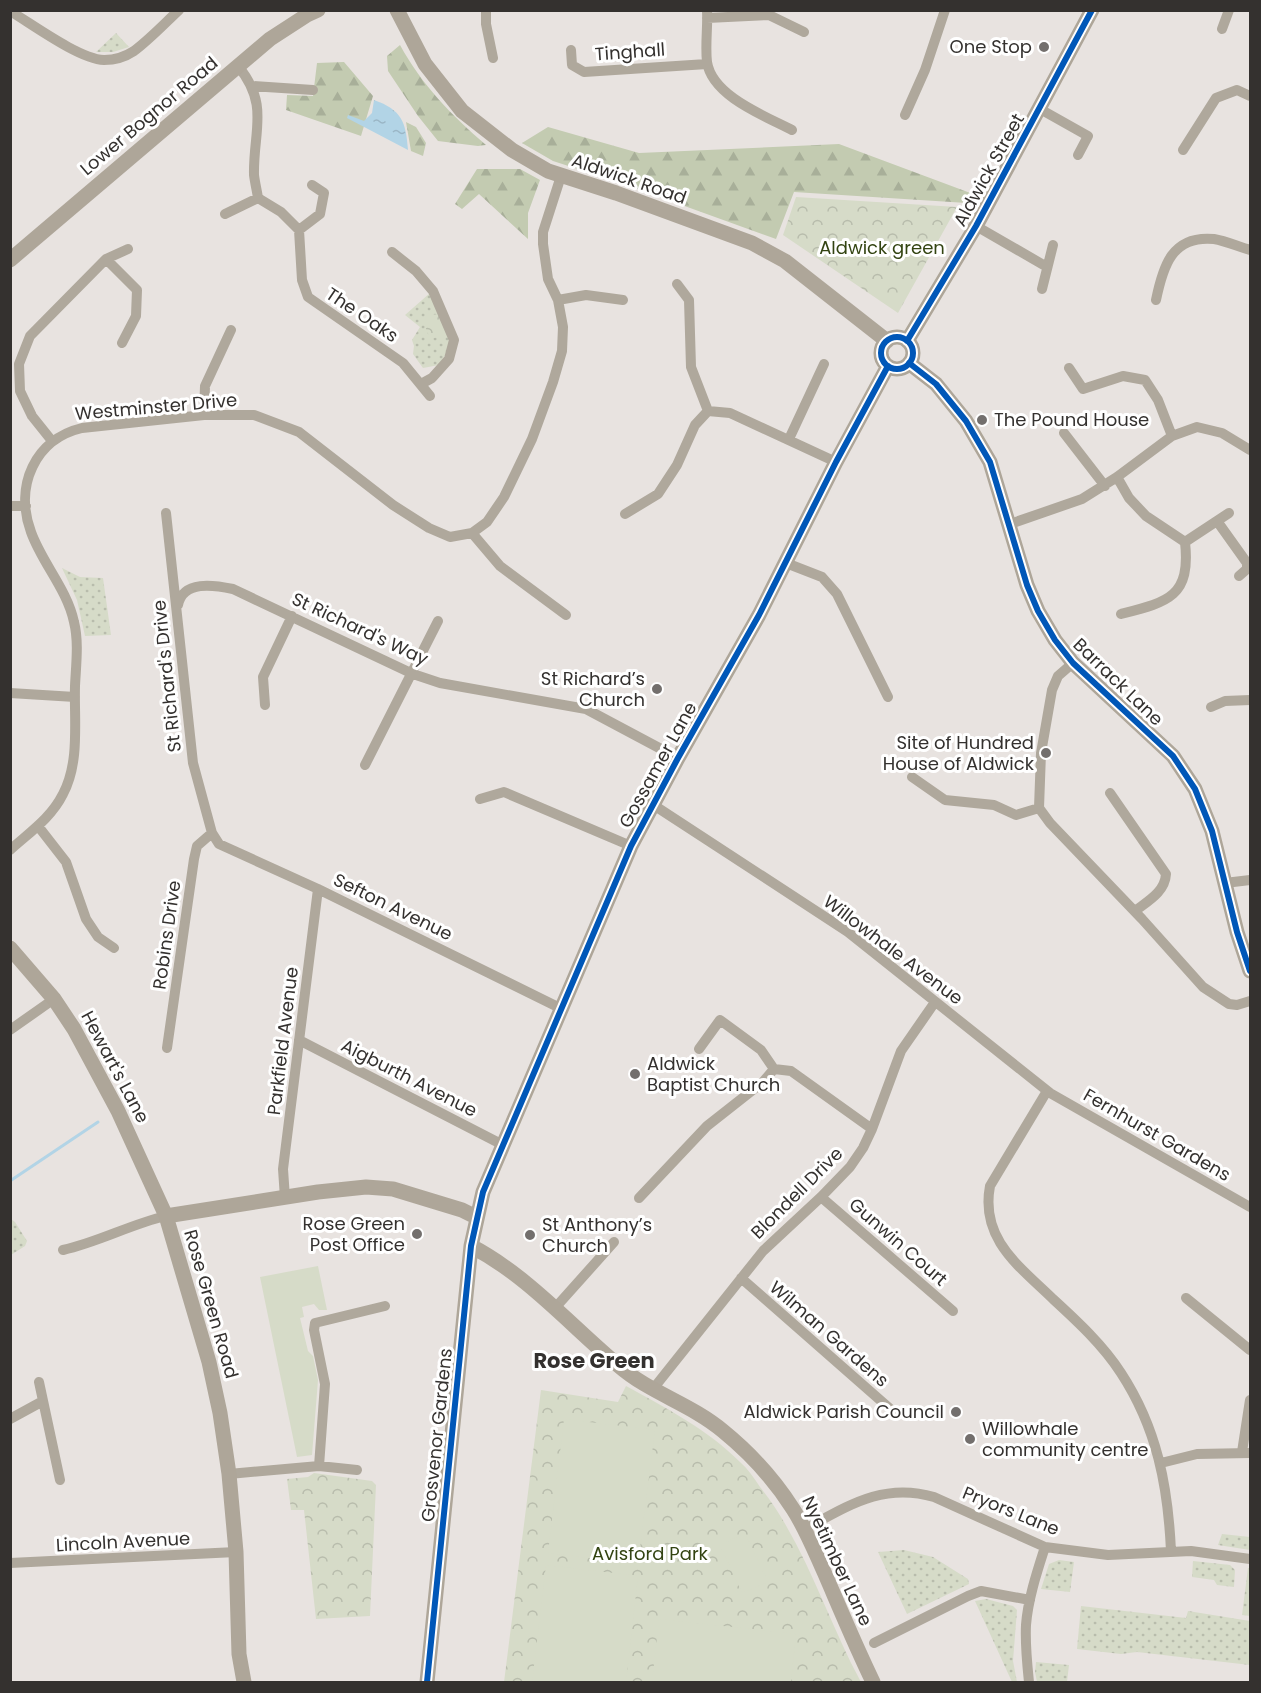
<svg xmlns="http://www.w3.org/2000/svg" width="1261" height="1693" viewBox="0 0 1261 1693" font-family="Poppins,sans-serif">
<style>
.grass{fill:url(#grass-dots)}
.forest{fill:url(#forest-firs)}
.park{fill:url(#park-crowns)}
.garden{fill:#d6dbc8}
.water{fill:url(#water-ripples)}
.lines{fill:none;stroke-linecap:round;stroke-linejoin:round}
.stream{stroke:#b2d4e6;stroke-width:3}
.street{stroke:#afa89c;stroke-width:10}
.secondary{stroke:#aea699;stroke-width:15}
.cycleway-casing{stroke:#fff;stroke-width:10}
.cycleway{stroke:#0057b8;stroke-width:6}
.poi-dot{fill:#736f6d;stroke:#fff;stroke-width:2}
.labels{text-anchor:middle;stroke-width:6;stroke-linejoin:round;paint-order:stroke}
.poi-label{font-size:18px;fill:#34312f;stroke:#fff;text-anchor:end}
.street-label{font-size:18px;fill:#34312f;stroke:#fff}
.park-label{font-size:18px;fill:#334412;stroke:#fff}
.quarter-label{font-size:21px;font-weight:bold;fill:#34312f;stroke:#fff}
</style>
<defs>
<pattern id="grass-dots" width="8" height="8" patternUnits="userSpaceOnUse" patternTransform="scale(1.5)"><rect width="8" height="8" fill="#d6dbc8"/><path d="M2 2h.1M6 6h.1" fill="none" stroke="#b8bcac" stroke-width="1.8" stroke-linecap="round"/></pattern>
<pattern id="forest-firs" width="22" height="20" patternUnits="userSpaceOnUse" patternTransform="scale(1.5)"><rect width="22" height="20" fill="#c3cbb1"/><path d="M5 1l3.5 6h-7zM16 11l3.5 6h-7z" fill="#a8af99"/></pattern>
<pattern id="park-crowns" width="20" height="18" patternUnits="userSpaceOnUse" patternTransform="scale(1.5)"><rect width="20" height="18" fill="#d6dbc8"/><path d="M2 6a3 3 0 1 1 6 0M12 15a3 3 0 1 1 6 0" fill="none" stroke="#b8bcac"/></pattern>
<pattern id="water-ripples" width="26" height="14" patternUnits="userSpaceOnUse" patternTransform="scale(1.5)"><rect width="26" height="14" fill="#b2d4e6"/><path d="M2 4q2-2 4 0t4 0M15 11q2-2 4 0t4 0" fill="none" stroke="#9ab6c6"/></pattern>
</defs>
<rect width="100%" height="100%" fill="#e8e3e0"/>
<path class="grass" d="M116 33 129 47 113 52H96Z
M430 293 450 339 446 354 439 365 423 368 413 354 414 346 412 340 420 327 405 315Z
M62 568 80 577 103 578 111 635 85 636 77 600Z
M11 1219 15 1222 27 1241 25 1246 11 1255Z
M1222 1534 1250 1537V1550L1218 1545Z
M904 1550 933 1557 968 1579 969 1584 907 1614 878 1552Z
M1059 1560 1074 1562 1070 1592 1041 1589 1049 1564Z
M1193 1561 1230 1565 1235 1570 1234 1587 1217 1585 1214 1580 1192 1577Z
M1248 1568H1250V1616L1242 1615Z
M986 1599 1013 1606 1017 1610 1013 1661 1017 1682H1012L975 1601Z
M1081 1606 1186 1618 1188 1611 1250 1621V1665L1137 1652 1121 1654 1077 1649Z
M1036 1662 1069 1665 1067 1682H1037L1035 1672Z"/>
<path class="forest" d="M400 45C422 85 451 115 486 145L478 146 438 141 418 116 388 71 387 56Z
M344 62 373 96 361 136 286 110 287 95 313 96 317 63Z
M406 122 416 127 426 143 423 156 411 151Z
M548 127 639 153 839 144 973 194 967 203 794 192 776 239 621 183 553 161 522 143Z
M477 169H520L540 180 528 213V239L479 194 462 209 455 204Z"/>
<path class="park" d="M796 197 957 207 898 313 783 235Z
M441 314 448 334 430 339 424 323 429 315Z
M626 1386C666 1408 707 1429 740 1462 748 1469 754 1478 760 1487 806 1545 826 1618 861 1682H504L541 1390 618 1402Z
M314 1473 372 1481 376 1485 370 1616 316 1619 304 1510H291L287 1479 308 1477Z"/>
<path class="garden" d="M318 1266 327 1310H319L314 1304 302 1307 304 1317 300 1318 308 1351 313 1356 318 1380 312 1455 297 1457 260 1277Z
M564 1419 655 1430 638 1564 548 1553Z
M745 1533 768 1582 742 1593 720 1545Z
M546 1565 638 1576 626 1682H532Z
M733 1578 738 1591 728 1596 723 1583Z
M659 1619 796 1634 791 1682H652Z"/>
<path class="water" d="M374 100C402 110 406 122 408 150L347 118 348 115 364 121 372 113Z"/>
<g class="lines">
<path class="stream" d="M10 1181 98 1122"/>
<path class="street" d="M486 10V24L493 58
M707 10C708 27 705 45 707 62 712 96 765 116 792 130
M10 11C32 24 79 59 104 60 114 60 125 57 134 51 150 39 164 24 179 10
M707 18 769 15 804 32
M1222 29 1229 10
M571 50 572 65 584 72 707 64
M238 66C270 105 253 131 254 175 255 183 257 191 258 198L281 212 299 230
M252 86 313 90
M1040 109 1088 136 1078 155
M905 115 925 70 945 10
M1183 150 1216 98 1237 90 1250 96
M225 214 258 198
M976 226 1047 267
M299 230 302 280 308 297 403 363 430 396
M299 230 320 214 324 193 312 185
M392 252 416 271 433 291 454 340 449 359 432 378 421 384
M106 259 137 290 136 316 122 343
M677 284 689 300 691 367 708 411
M1042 289 1053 245
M558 300 586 295 623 300
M1156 300C1163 266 1172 235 1214 239 1226 241 1239 247 1250 250
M1069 368 1083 389 1123 376 1145 380 1158 400 1172 436
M204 415 205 386 231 330
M1064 433 1105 486
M789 439 824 364
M52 441 32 416 20 391 19 364 30 336 106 259 128 249
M1117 477 1129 498 1146 516 1185 542C1191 597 1168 602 1121 614
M10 506H26
M166 513 193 763 212 833 219 844 318 889 562 1009
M625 514 658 494 677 465 695 425 708 411 730 413 836 462
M1217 521 1247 563V569L1239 576
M1010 524 1082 499 1117 477 1172 436 1197 427 1222 433 1250 450
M472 533 500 566 566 615
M1185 542 1229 513
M786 563 822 577 837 594 888 697
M178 605C183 580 214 585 233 589L413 674 440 683 586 709 678 758
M1073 663 1058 676 1052 690 1041 753 1039 808 1050 823 1142 919 1203 987 1229 1004 1237 1005 1250 1001
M10 693 75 697
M265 705 263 677 292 616
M1211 707 1225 701 1250 700
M365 765 438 621
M912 777 945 800 994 805 1016 815 1039 808
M1110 793 1166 874C1165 892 1148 901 1135 911
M480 799 504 792 631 846
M652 804 848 932 1050 1093 1250 1207
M38 826 66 862 86 919 98 937 114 948
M10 850C30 832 51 818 63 794 80 762 74 721 75 686 76 665 79 642 74 622 67 589 42 563 31 532 14 486 35 439 82 428L204 415H254L299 432 393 505 429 528 450 537 472 533 487 522 504 497 532 439 553 382 562 351 563 327 558 300 548 279 543 244V232L561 176
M1225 883 1250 880
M10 1030 54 999
M299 1040 503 1145
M167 1048 194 859 197 846 212 833
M699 1049 720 1020 761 1050 774 1069
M1047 1091 990 1186C980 1239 1019 1266 1053 1299 1077 1321 1103 1345 1121 1373 1157 1428 1168 1486 1171 1551
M821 1197 953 1311
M285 1198 283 1169 318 889
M639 1198 707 1126 763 1082 774 1069 791 1071 872 1129
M63 1250C99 1242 131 1224 166 1216
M741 1278 896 1414
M1186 1298 1250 1350
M555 1308 614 1242
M39 1382 60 1480
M653 1389 763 1251 821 1197 850 1167 863 1148 872 1129 901 1051 935 1002
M10 1419 43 1401
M1242 1452 1250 1400
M1161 1463 1197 1454 1250 1453
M319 1466 325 1384 314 1330 315 1323 385 1306
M229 1474 319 1466 357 1470
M805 1529C848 1506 883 1482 934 1497L1045 1547 1108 1555 1191 1551 1250 1559
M10 1563 236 1552
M874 1643 968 1596 981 1591 1030 1600
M1029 1682C1027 1663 1025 1645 1026 1625 1028 1599 1037 1572 1045 1547"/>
<path class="secondary" d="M397 10 425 64 462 111 512 150 548 171 616 193 752 243 785 261 887 341
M10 260 270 39 307 15 318 10
M881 353a16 16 0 1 1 32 0a16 16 0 1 1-32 0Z
M907 341 976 226 1092 10
M909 363 936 384 966 421 990 462 1027 585 1038 611 1055 640 1073 663 1173 756 1195 789 1212 831 1237 932 1250 971
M10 948 54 999 74 1029 118 1111 166 1216 209 1362 220 1413 229 1474 236 1552 239 1654 244 1682
M166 1216 318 1192 366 1187 393 1189 462 1210 476 1217
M471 1246C528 1276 570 1325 619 1366 650 1393 691 1404 723 1431 750 1453 774 1479 793 1509 806 1529 815 1552 825 1574 841 1611 856 1647 873 1682
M427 1682 471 1246 483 1192 631 846 678 758 759 615 836 462 888 366"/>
<defs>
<path id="cycleway" d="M881 353a16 16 0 1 1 32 0a16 16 0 1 1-32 0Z
M907 341 976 226 1092 10
M909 363 936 384 966 421 990 462 1027 585 1038 611 1055 640 1073 663 1173 756 1195 789 1212 831 1237 932 1250 971
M427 1682 471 1246 483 1192 631 846 678 758 759 615 836 462 888 366"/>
</defs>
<use href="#cycleway" class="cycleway-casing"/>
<use href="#cycleway" class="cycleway"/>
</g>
<g class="poi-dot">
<circle cx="1044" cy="47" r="6"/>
<circle cx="982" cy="420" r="6"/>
<circle cx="657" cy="689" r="6"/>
<circle cx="1046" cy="753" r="6"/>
<circle cx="635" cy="1074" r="6"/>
<circle cx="417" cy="1234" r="6"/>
<circle cx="530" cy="1235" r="6"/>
<circle cx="956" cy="1412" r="6"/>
<circle cx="970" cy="1439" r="6"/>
</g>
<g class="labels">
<g class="poi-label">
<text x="1032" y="53">One Stop</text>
<text x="994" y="426" text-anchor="start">The Pound House</text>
<text x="645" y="685">St Richard’s<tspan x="645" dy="21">Church</tspan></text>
<text x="1034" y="749">Site of Hundred<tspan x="1034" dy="21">House of Aldwick</tspan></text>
<text x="647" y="1070" text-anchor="start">Aldwick<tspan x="647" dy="21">Baptist Church</tspan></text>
<text x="405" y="1230">Rose Green<tspan x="405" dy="21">Post Office</tspan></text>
<text x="542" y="1231" text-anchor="start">St Anthony’s<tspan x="542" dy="21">Church</tspan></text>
<text x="944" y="1418">Aldwick Parish Council</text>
<text x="982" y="1435" text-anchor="start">Willowhale<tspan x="982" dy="21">community centre</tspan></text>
</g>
<g class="street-label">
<text transform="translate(630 52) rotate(-4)" y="6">Tinghall</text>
<text transform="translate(149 116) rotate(-40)" y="6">Lower Bognor Road</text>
<text transform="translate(989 170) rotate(-61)" y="6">Aldwick Street</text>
<text transform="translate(629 179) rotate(19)" y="6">Aldwick Road</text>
<text transform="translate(362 315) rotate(34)" y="6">The Oaks</text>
<text transform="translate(156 407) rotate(-5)" y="6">Westminster Drive</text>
<text transform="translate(360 629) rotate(25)" y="6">St Richard's Way</text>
<text transform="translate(167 676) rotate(-96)" y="6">St Richard's Drive</text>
<text transform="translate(1118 682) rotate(44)" y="6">Barrack Lane</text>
<text transform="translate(658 765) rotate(-61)" y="6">Gossamer Lane</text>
<text transform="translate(393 907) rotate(26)" y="6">Sefton Avenue</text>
<text transform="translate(167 935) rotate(-82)" y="6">Robins Drive</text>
<text transform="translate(893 950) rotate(37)" y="6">Willowhale Avenue</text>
<text transform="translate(283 1041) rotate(-83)" y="6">Parkfield Avenue</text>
<text transform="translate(115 1067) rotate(62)" y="6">Hewart's Lane</text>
<text transform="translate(409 1078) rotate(27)" y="6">Aigburth Avenue</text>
<text transform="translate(1157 1135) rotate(30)" y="6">Fernhurst Gardens</text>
<text transform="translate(797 1193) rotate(-45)" y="6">Blondell Drive</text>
<text transform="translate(898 1242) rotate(41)" y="6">Gunwin Court</text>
<text transform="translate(211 1304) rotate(74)" y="6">Rose Green Road</text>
<text transform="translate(829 1334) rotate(41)" y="6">Wilman Gardens</text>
<text transform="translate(437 1435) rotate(-84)" y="6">Grosvenor Gardens</text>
<text transform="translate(1011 1511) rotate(22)" y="6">Pryors Lane</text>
<text transform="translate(123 1542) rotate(-3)" y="6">Lincoln Avenue</text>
<text transform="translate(837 1561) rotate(65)" y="6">Nyetimber Lane</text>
</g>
<g class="park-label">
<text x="882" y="254">Aldwick green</text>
<text x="650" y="1560">Avisford Park</text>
</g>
<g class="quarter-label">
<text x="594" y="1368">Rose Green</text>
</g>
</g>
<rect width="1261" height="1693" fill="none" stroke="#34312f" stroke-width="24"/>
</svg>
